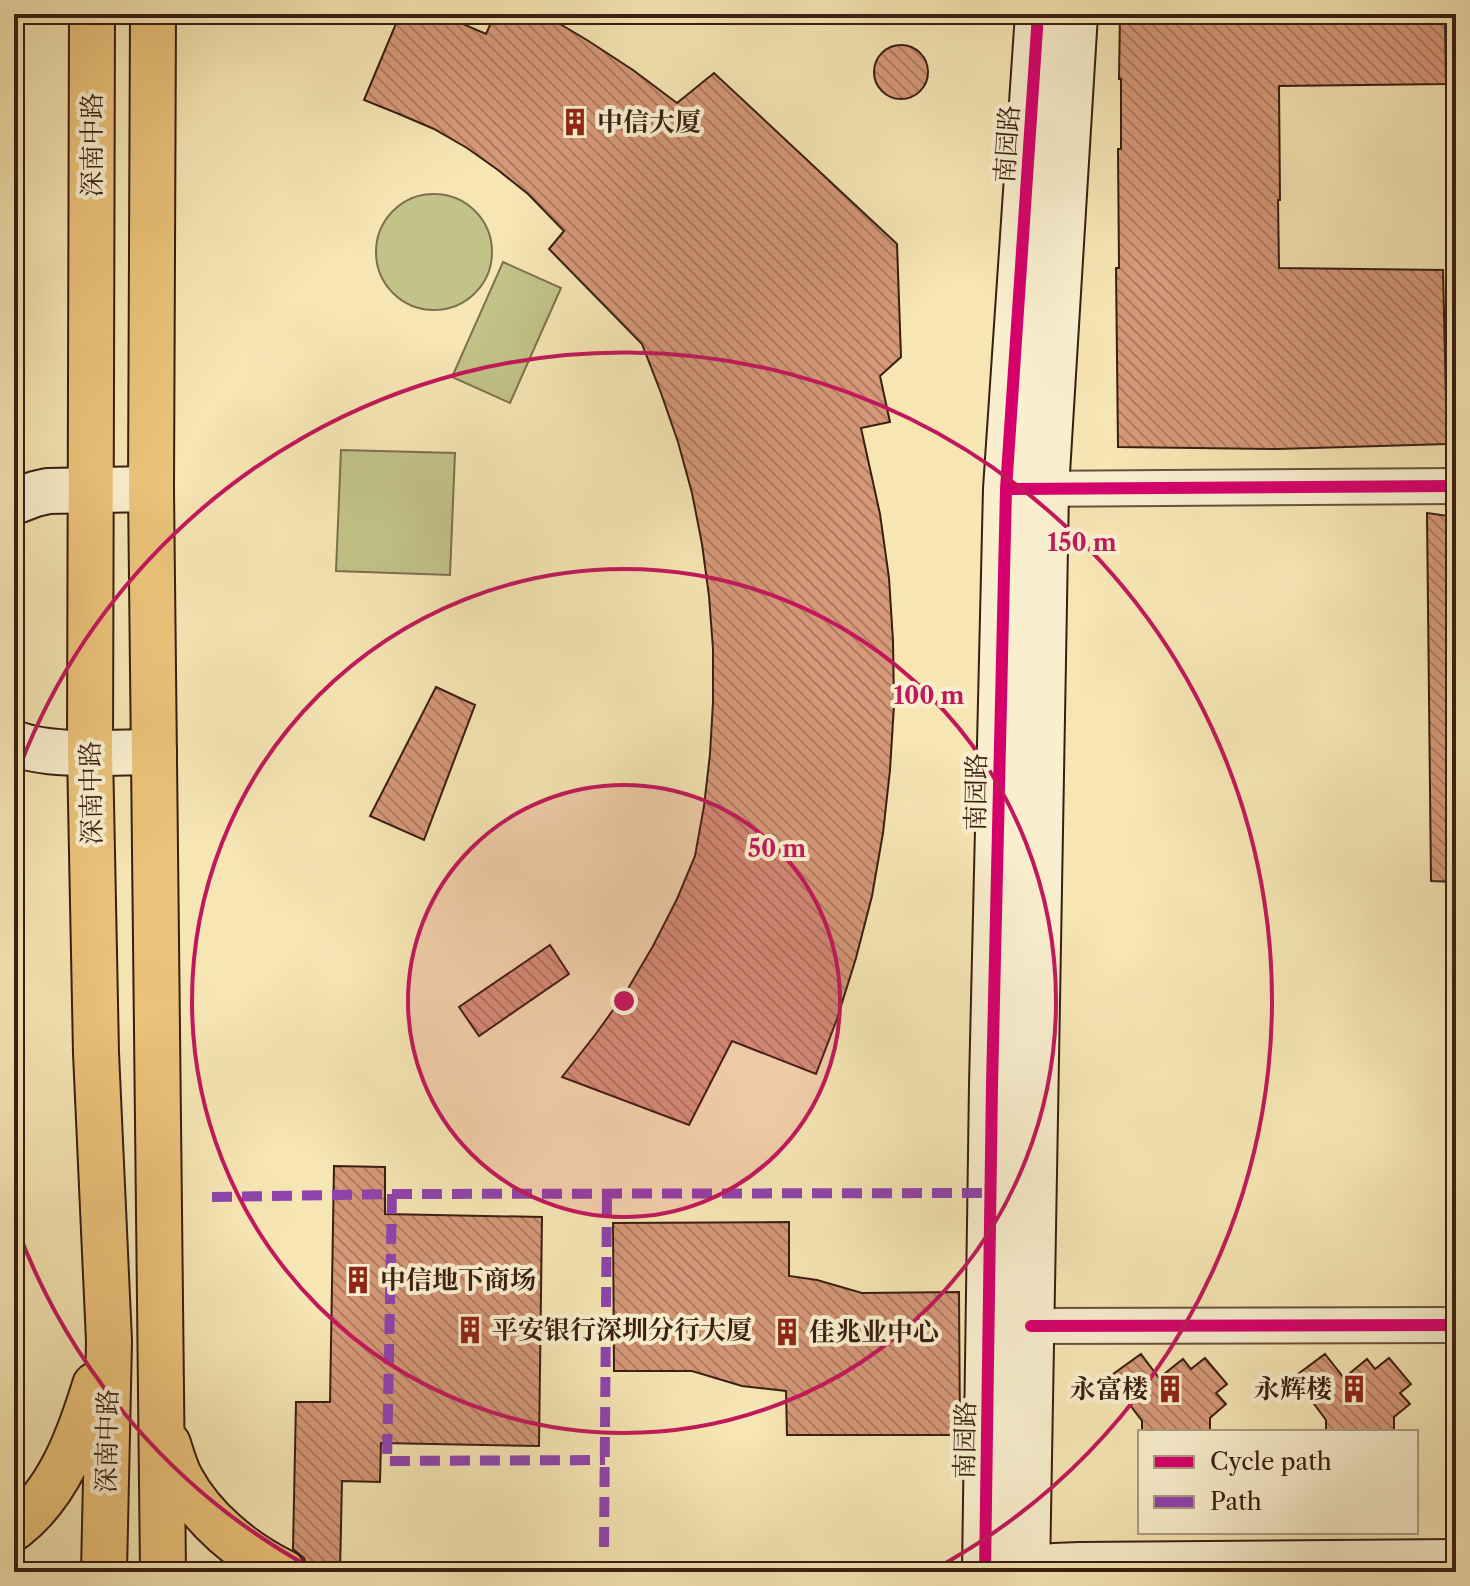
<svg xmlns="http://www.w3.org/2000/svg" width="1470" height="1586" viewBox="0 0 1470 1586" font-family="'Libre Caslon Text','Noto Serif SC',serif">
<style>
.garden{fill:#c2c389;stroke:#7e704d;stroke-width:2}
.building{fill:url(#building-back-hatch);stroke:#3a1e11;stroke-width:2}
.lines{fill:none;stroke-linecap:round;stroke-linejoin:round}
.street-casing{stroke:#69503a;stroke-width:38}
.secondary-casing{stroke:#3a1e11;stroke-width:48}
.primary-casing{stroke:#3a1e11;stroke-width:48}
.street{stroke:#f9efce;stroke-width:34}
.secondary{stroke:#f9efce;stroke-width:44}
.primary{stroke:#ebc37a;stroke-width:44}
.quiet{stroke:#8e44ad;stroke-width:10;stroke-dasharray:20 10;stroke-linecap:butt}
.cycleway-casing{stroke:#f9efce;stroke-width:17}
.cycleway{stroke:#d6006c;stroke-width:12}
.ring{fill:none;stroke:#c2185b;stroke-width:4}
.labels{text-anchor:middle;stroke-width:8;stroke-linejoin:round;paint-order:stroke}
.poi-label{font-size:26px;font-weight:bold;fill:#3a1e11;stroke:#f9efce;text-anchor:start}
.street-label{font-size:26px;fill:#3a1e11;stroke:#f9efce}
.centre{fill:#c2185b;stroke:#f9efce;stroke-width:4}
.ring-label{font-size:24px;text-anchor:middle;font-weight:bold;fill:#c2185b;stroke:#f9efce;stroke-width:8;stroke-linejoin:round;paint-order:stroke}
</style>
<defs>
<pattern id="building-back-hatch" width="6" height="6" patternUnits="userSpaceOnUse" patternTransform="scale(2)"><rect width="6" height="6" fill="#d59878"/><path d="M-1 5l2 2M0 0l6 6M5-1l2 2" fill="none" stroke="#ae7b61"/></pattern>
</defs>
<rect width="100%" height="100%" fill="#f6e6b4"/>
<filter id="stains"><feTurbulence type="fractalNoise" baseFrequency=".0025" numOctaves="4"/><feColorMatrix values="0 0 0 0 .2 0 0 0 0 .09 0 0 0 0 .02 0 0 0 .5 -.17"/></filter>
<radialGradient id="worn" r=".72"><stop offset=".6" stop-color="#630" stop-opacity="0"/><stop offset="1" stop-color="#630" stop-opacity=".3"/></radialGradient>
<path class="garden" d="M376 252a58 58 0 1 1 116 0a58 58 0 1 1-116 0Z
M503 262 561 288 510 403 452 377Z
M341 450 455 453 450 575 336 571Z"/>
<path class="building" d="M400 14H440L486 34 495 14H543L587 40 633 70 677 103 714 73 897 244 901 357 880 376 890 422 861 428 880 514 889 578 893 641 894 705 890 770 883 833 872 896 856 958 837 1019 816 1074 732 1041 689 1125 562 1077 595 1035 626 992 653 946 677 899 695 856 704 806 710 754 713 702V649L709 596 702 544 692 493 678 442 661 393 642 344 549 249 564 231 528 194 498 170 467 148 434 129 399 114 364 100Z
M1120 14H1445L1446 84 1279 86 1280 200H1278L1279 268 1443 270 1447 444 1278 449 1118 447 1116 268H1119L1118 149H1121V79H1119Z
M874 72a27 27 0 1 1 54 0a27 27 0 1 1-54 0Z
M1427 513 1456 517V882L1431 881Z
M436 687 475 705 424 840 370 816Z
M550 945 569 974 479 1036 459 1007Z
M334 1166 385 1167V1214L542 1217 539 1446 381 1443 380 1482 342 1481 340 1572H308L304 1558 293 1549 296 1402H330Z
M789 1222V1276L817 1280 862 1293 959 1292 960 1435H787L786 1391 742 1386 692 1371H614L613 1223Z
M1141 1354 1159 1378 1183 1359 1191 1369 1205 1358 1227 1384 1216 1393 1226 1404 1210 1418V1432H1142V1421L1109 1377Z
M1325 1354 1344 1378 1367 1359 1375 1369 1389 1358 1411 1384 1400 1393 1410 1404 1394 1417V1432H1326V1420L1294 1377Z"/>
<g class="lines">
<defs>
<path id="street" d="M1023 489 1456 486
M1031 1326 1456 1325"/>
<path id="secondary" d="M14 502 35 494 48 491 151 489
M14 743C51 758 113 752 154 752
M985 1572 992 1085 1006 489 1038 14
M1024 1572 1054 1566 1080 1565 1456 1562
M1027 1572 1046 489 1075 14"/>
<path id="primary" d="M92 14 90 752 96 1053 109 1341 104 1572
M153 14 151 489 163 1572
M168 1444C172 1456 175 1468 181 1479 203 1520 243 1552 283 1572
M14 1528C59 1493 79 1437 95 1385"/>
</defs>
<use href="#street" class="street-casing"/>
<use href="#secondary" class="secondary-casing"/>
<use href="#primary" class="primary-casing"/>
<use href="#street" class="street"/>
<use href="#secondary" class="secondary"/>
<use href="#primary" class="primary"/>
<path class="quiet" d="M392 1194 387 1461 605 1460
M212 1197 392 1194 991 1193
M604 1547 607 1193"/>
<defs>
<path id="cycleway" d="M1006 489 1456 486
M1031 1326 1456 1325
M985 1572 992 1085 1006 489 1038 14"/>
</defs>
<use href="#cycleway" class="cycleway-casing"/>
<use href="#cycleway" class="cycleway"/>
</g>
<circle cx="624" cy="1001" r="216" fill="#c2185b" fill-opacity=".12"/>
<g class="ring">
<circle cx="624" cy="1001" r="216"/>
<circle cx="624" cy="1001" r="432"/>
<path d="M315 1570A648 648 0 0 1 15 1223M15 779A648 648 0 1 1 933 1570"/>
</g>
<defs>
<symbol id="building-bare" viewBox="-9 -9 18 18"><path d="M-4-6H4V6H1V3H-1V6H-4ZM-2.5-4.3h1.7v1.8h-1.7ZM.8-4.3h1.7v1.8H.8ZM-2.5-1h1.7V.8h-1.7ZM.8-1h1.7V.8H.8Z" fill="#8f2418" stroke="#f9efce" stroke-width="2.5" paint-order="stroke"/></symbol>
</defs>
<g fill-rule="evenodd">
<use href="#building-bare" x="555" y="102" width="40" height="40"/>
<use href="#building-bare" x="338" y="1260" width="40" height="40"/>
<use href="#building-bare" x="450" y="1310" width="40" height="40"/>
<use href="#building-bare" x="767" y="1312" width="40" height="40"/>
<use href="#building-bare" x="1150" y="1369" width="40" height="40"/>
<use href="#building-bare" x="1334" y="1369" width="40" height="40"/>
</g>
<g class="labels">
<g class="poi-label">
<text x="597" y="131">中信大厦</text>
<text x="380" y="1289">中信地下商场</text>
<text x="492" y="1339">平安银行深圳分行大厦</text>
<text x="809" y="1341">佳兆业中心</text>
<text x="1148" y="1398" text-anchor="end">永富楼</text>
<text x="1332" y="1398" text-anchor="end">永辉楼</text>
</g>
<g class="street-label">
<text transform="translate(1007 144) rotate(-86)" y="9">南园路</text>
<text transform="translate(92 145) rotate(-90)" y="9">深南中路</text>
<text transform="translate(976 792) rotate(-89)" y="9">南园路</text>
<text transform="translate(91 793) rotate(-91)" y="9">深南中路</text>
<text transform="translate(965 1440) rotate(-89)" y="9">南园路</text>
<text transform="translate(107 1441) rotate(-89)" y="9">深南中路</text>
</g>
</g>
<circle cx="624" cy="1001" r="12" class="centre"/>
<g class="ring-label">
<text x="1082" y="551">150 m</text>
<text x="929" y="704">100 m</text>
<text x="777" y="857">50 m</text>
</g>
<rect width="1470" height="1586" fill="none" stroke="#f6e6b4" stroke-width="48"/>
<rect x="16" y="16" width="1438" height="1554" fill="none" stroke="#3a1e11" stroke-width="4"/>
<rect x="24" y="24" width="1422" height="1538" fill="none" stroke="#3a1e11" stroke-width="2"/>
<rect x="1138" y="1430" width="280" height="104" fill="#f9efce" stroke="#ad9b82" stroke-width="2"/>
<rect x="1154" y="1456" width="40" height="12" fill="#d6006c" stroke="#ad9b82" stroke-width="2"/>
<text x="1210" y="1470" font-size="24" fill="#3a1e11">Cycle path</text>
<rect x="1154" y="1496" width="40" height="12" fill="#8e44ad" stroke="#ad9b82" stroke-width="2"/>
<text x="1210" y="1510" font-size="24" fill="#3a1e11">Path</text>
<rect width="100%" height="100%" filter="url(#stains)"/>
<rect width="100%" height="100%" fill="url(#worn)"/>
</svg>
